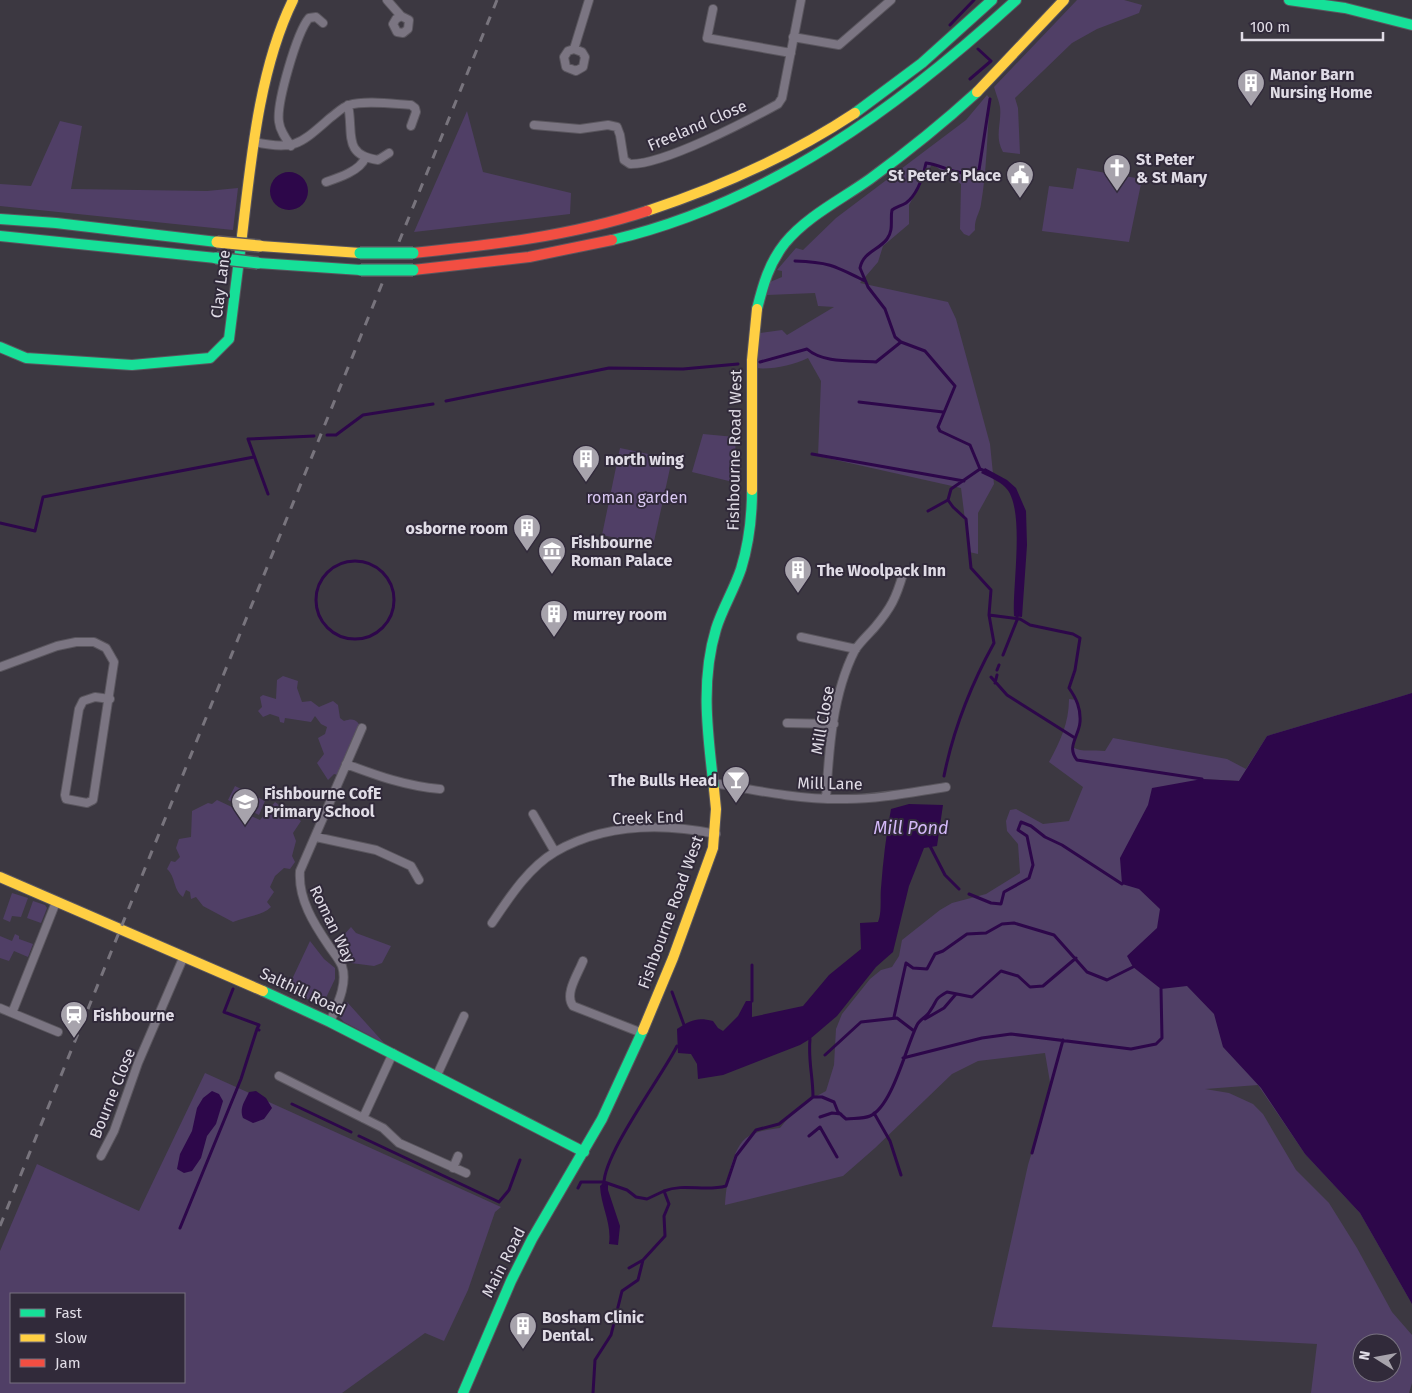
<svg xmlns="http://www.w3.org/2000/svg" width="1412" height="1393" viewBox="0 0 1412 1393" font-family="'Fira Sans',sans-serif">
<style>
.green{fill:#503f66;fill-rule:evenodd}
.water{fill:#2d074a}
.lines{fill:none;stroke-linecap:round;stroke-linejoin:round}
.stream{stroke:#2d074a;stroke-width:3}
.street-casing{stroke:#5a565e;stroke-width:10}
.fast-casing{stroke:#5a565e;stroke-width:12}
.slow-casing{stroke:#5a565e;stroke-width:12}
.jam-casing{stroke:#5a565e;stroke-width:12}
.street{stroke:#7b7582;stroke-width:8}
.fast{stroke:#16e098;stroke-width:10}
.slow{stroke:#ffcf43;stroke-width:10}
.jam{stroke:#f24e42;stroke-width:10}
.rail{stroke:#78747d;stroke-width:3;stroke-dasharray:9 9;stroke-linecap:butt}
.fast-bridge-casing{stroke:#5a565e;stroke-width:14;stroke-linecap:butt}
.slow-bridge-casing{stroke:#5a565e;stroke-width:14;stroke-linecap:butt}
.fast-bridge{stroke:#16e098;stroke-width:11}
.slow-bridge{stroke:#ffcf43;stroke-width:11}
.labels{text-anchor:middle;stroke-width:4;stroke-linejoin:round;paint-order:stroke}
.poi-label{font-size:16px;font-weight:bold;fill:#e0dce6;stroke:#312a3a;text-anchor:start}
.street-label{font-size:16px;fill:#e0dce6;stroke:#312a3a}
.park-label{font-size:16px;fill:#dac9f3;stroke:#312a3a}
.water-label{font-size:18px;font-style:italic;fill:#d3b8f7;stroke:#312a3a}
</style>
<rect width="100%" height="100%" fill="#3c3841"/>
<path class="green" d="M1077 0H1124L1142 5 1139 13 1097 29 1072 43 1015 98 1018 108 1020 154 1003 152C994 136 1002 123 1000 107 999 101 996 94 994 87Z
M987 95 990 99C987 133 987 170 981 204 980 213 974 219 975 230L969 236 964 234 960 229 961 184 932 164 909 205V224L883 246 878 262 860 283 948 302 956 319 990 444 994 484 978 513V554L969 552 961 488 818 456 821 381 808 358C793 365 772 370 755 368L760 333 782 330 787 335 834 307 818 306 815 293 767 295 770 282 782 277V271L777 270 796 248 803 250 836 218 966 120Z
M467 111 483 172 571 193 570 214 414 232Z
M60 121 82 126 71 189 207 191 238 188 233 230 0 206V184L31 186Z
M1077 168 1142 179 1129 242 1042 231 1049 186 1073 189Z
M703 434 735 437 737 483 692 472Z
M620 448 672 459 653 546 602 535Z
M283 676 298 681 297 688 302 702 311 701 319 707 333 701 338 705 340 718 344 721C355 717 358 721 363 731L338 775 334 774 328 780 317 763 324 754 318 738 325 734 327 727 321 724 315 716 311 722 285 718 284 723 280 722 279 717 270 714 263 717 258 711 262 707 260 697 263 695 276 699 277 680Z
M1412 693 1246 770 1239 781 1203 779 1222 939 1412 1304 1360 1213 1305 1154 1258 1085 1205 1089 1229 1093 1253 1104 1263 1114 1296 1170 1329 1203 1357 1248 1392 1312 1412 1335V1383L1409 1393H1311L1317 1344 992 1327 1028 1165 1051 1088 1045 1053 978 1061 952 1074 875 1148 843 1176 725 1205C726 1187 731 1146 749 1136 758 1131 771 1129 780 1128 793 1111 807 1101 826 1091L834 1065 836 1029 842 1014 870 979 881 970 892 967 899 956 902 940 940 910 952 903 986 894 1020 873 1018 844 1007 831 1006 821 1010 810 1016 809 1043 824 1069 821 1083 787 1049 762C1060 742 1069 723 1069 699L1077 700 1080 723 1072 747C1083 753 1093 749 1105 751L1113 738 1227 759 1246 769 1267 736C1315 721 1364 708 1412 693ZM1362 1343H1392V1373H1362Z
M235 786 265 801 259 815 228 800Z
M217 800 260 820 275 802 301 821 293 833 296 841 292 856 295 862 290 869 284 868 275 876 270 887 274 892 267 902 271 907C262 916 246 916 233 922L203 906 196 897 191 899 190 892 186 890 183 897C173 890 176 877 167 869L171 861 175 862 180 857 176 848 179 839 191 837 192 811 208 803 212 804Z
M12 893 28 898 21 917 12 916 10 922 3 919Z
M33 901 45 905 47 908 41 923 27 918Z
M351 927 356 933 391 946 382 963 374 966 351 963 342 937Z
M15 934 19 936V939L33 944 28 957 14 951 9 961 0 958V936L12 941Z
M310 941 324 959 335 968V979L324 1002 307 999 287 990Z
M347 1002 384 1043 344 1022 339 1017 340 1010Z
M205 1073 501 1207 495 1212 468 1290 444 1341 425 1333 342 1393H0V1251L37 1164 139 1211ZM11 1294H184V1382H11Z"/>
<path class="water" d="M270 191a19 19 0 1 1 38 0a19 19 0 1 1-38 0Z
M985 468 1007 480 1016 488 1026 511 1027 545 1022 617 1014 616C1012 587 1026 506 1005 487 999 481 989 477 981 473Z
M1412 693V1304L1360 1213 1305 1154 1261 1088 1223 1047 1214 1014 1187 986 1161 989 1133 967 1127 956 1157 928 1160 909 1139 889 1122 884 1120 858 1148 805 1152 788 1202 779 1239 781 1267 736C1315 721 1364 708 1412 693Z
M909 804 943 805 937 846 924 848 909 886 893 952 876 967 837 1016 810 1039 800 1045 723 1075 698 1079 697 1064 691 1054 678 1053 677 1029C691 1020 697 1017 713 1021L718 1028 723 1031 738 1016 746 1001H752V1017L803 1006 829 975 861 949 860 923 878 922C882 913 880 898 881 888 883 861 886 835 891 809Z
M212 1091 219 1094 223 1101 216 1124 207 1136 201 1158 192 1171 184 1173 177 1169 180 1154 192 1131 197 1108 203 1098Z
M256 1091 266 1098 272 1108 264 1119 253 1123 243 1118C239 1108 245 1101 249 1092Z
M604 1182 608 1184V1190L620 1226 618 1245 609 1244C612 1223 601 1207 600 1186Z"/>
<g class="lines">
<path class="stream" d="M950 25 974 0
M970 79 991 61 978 49
M795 261C829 262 835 266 865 281
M760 362 807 349C824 364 854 360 876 362L901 342
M446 401 609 368 683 369 738 364
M859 402 943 412
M327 435H336L363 415 433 404
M812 454 964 481
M985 471 980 469 970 445 940 431 938 427 955 386 925 351 901 342 895 337 885 309 868 287 860 268C863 252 879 250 887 239 894 230 890 219 892 210 896 207 901 206 906 203 918 194 923 177 926 163 944 165 960 179 979 170L990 99
M268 494 248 439 314 436
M928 511 948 500
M0 523 35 531 43 497 254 457
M316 600a39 39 0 1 1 78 0a39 39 0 1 1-78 0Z
M989 615 1020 619 1030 625 1073 634 1080 638 1075 670 1069 688C1076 698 1081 708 1080 722 1079 736 1066 747 1077 760L1202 779
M1003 655 1017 620V612
M997 670 999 665
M991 677 1007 695 1075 738
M995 683 997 675
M944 776C953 731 972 683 994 643L989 615 991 590 971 568 966 519 953 507 948 500 951 489 980 469
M930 846 945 875 959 889
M969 894 991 903 1001 904 1004 892 1029 878 1033 865 1027 836 1018 830 1021 822 1031 826 1045 837 1062 845 1122 884
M233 989 224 1012 259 1025 257 1029
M672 992 684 1025
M752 1001V965
M894 1017 906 963 913 968 927 969 935 954 943 951 967 934 986 933 1002 924 1014 923 1054 935 1087 972 1107 980 1133 967
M925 1019 944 1008 956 994
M810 1039C808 1061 813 1076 813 1097H822L834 1102 838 1112 846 1119C853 1118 863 1119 870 1116 892 1107 906 1047 917 1025 920 1019 927 1017 930 1011 938 1000 933 1000 947 992L972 997 1001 971 1018 976 1030 987 1043 986 1076 958
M825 1055 861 1022 897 1018 914 1031
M903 1058 982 1038 1011 1034 1131 1049 1156 1044 1162 1038 1161 989
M292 1104 351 1132
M874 1113 890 1141 901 1175
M820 1117 832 1113 841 1114
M359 1136 499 1202 509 1190 520 1160
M809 1136 820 1127 837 1157
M1032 1153 1063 1040
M604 1185C602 1156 662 1076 677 1046
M578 1188 581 1182H604L627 1190 636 1197 647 1199 664 1191
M180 1228 241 1079 257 1029 259 1030
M629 1268 643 1260
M593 1393 595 1360 611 1335 622 1291 638 1280 643 1260 665 1236 664 1216 669 1204 664 1191C684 1183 705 1192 726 1186L736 1156 756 1130 779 1124 813 1097"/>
<defs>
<path id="street" d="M387 0 401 16 409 20 408 29 403 33 397 32 393 24 396 19 401 16
M713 9 707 38 791 53
M793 37 839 45 891 0
M574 49 582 52 585 57 583 67 576 71 566 67 564 57 568 51 574 49 589 0
M348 105C354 133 342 155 378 160L389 153
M534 125 580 129 608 125 617 127 620 135 624 160 630 164C663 165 747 121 778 104L782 98 801 0
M254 142C295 151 300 144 330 118 336 114 342 107 349 105 365 100 394 104 411 105L415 108 416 112 411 126
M291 146C286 139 280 131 279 122 276 104 297 32 309 18L316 17 323 23
M326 182C338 178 360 171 365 158
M801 637 856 649
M0 667 57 646 76 642H94L106 648 114 662 93 800 87 803 66 799 65 795 79 709 83 701 95 697 110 699
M787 723 834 724
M346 764C378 776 406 786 440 789
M714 783C758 791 802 800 847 799 880 799 913 792 946 787
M826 799C829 750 832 695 855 650 860 642 869 634 875 627 891 608 896 598 903 574
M533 814 555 852
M316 837 376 850 411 866 419 880
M492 923C509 898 528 868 555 852 604 824 662 823 716 834
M583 961C578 974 564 994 573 1006L642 1033
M0 1008 12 1013 56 902
M12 1013 58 1032
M330 1022C337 1005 348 984 342 966 339 959 333 952 329 946 314 924 298 899 300 871L362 728
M437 1075 464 1016
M279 1076 383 1128 399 1143 466 1173
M363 1118 393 1053
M101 1156 114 1131 138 1063 184 956
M453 1168 458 1156"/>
<path id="fast" d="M1289 0 1345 8 1412 25
M855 113 922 63 992 0
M0 219 56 223 217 242
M0 236 216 258
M612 240C769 203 899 107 1016 0
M258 263 361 270
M757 309C763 285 769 263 785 243 807 216 842 199 870 179 907 152 943 123 977 92
M0 347 26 358 132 365 210 358 229 339 242 236
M714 789C708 736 700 682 716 629 722 609 734 590 741 569 749 543 752 517 752 490
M263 991 330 1022 584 1152
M463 1393 511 1281 532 1239 602 1119 643 1030"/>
<path id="slow" d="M977 92 1064 0
M647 211C720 187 790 156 855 113
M242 236C251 160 259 69 293 0
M260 246 360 253
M752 490V360L757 309
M0 877 263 991
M643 1030 673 958 713 848 716 809 714 789"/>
<path id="jam" d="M413 253C491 245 571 236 647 211
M413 270 529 257 612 240"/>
</defs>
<use href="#street" class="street-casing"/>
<use href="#fast" class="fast-casing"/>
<use href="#slow" class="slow-casing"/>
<use href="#jam" class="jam-casing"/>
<use href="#street" class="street"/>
<use href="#fast" class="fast"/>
<use href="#slow" class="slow"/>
<use href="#jam" class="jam"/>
<path class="rail" d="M0 1226 497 0"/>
<defs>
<path id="fast-bridge" d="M360 253H413
M216 258 258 263
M361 270H413"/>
<path id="slow-bridge" d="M217 242 260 246"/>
</defs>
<use href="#fast-bridge" class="fast-bridge-casing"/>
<use href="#slow-bridge" class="slow-bridge-casing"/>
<use href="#fast-bridge" class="fast-bridge"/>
<use href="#slow-bridge" class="slow-bridge"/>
</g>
<defs>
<symbol id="building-pin" viewBox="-11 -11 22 30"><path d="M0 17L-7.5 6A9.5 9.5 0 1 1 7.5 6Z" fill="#a7a3ac" stroke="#312a3a"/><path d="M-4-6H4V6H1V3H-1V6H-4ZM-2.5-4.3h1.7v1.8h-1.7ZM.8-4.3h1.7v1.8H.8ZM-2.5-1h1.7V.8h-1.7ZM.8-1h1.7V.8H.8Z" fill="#fff"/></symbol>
<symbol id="church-pin" viewBox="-11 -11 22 30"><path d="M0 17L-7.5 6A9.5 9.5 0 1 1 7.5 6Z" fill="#a7a3ac" stroke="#312a3a"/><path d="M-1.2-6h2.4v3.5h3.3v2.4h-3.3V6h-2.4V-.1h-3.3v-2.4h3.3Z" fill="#fff"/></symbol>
<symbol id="civic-pin" viewBox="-11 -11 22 30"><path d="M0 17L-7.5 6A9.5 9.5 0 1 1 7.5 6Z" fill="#a7a3ac" stroke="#312a3a"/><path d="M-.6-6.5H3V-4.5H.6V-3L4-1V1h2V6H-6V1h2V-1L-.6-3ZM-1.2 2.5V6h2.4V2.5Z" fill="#fff"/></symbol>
<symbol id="museum-pin" viewBox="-11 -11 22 30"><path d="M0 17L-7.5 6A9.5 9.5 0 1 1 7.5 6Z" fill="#a7a3ac" stroke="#312a3a"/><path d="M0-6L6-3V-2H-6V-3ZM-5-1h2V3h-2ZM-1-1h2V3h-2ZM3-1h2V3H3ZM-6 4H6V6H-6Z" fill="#fff"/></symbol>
<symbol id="bar-pin" viewBox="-11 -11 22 30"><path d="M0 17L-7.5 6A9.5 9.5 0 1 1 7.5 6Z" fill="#a7a3ac" stroke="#312a3a"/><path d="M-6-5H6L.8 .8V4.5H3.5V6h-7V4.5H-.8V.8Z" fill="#fff"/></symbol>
<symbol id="school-pin" viewBox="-11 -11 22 30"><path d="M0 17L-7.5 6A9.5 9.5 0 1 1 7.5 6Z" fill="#a7a3ac" stroke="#312a3a"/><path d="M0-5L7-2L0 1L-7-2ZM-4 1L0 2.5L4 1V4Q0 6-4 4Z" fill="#fff"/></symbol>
<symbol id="station-pin" viewBox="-11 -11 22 30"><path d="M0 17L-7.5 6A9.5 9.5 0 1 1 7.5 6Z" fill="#a7a3ac" stroke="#312a3a"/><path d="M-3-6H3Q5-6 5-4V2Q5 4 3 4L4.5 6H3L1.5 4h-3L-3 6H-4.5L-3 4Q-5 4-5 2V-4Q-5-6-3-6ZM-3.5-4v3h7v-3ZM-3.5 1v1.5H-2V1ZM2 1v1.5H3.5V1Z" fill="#fff"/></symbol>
</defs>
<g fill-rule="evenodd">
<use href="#building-pin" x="1235" y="67" width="32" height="43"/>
<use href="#church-pin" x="1101" y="152" width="32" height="43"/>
<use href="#civic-pin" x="1004" y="159" width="32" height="43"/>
<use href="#building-pin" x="570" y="443" width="32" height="43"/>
<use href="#building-pin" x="511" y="512" width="32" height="43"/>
<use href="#museum-pin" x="536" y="535" width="32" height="43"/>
<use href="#building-pin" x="782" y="554" width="32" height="43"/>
<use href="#building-pin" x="538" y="598" width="32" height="43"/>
<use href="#bar-pin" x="720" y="764" width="32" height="43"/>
<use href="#school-pin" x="229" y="786" width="32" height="43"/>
<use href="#station-pin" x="58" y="999" width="32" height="43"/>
<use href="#building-pin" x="507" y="1310" width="32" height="43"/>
</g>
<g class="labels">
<g class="poi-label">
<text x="1270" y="80">Manor Barn<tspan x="1270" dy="18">Nursing Home</tspan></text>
<text x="1136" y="165">St Peter<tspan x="1136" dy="18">&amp; St Mary</tspan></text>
<text x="1001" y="181" text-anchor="end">St Peter’s Place</text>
<text x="605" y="465">north wing</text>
<text x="508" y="534" text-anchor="end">osborne room</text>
<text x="571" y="548">Fishbourne<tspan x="571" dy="18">Roman Palace</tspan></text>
<text x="817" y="576">The Woolpack Inn</text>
<text x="573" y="620">murrey room</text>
<text x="717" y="786" text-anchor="end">The Bulls Head</text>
<text x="264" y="799">Fishbourne CofE<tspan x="264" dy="18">Primary School</tspan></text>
<text x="93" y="1021">Fishbourne</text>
<text x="542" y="1323">Bosham Clinic<tspan x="542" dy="18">Dental.</tspan></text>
</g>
<g class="street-label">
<text transform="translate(697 125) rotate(-23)" y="6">Freeland Close</text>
<text transform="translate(220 284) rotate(-83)" y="6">Clay Lane</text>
<text transform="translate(734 450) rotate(-89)" y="6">Fishbourne Road West</text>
<text transform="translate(822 720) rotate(-80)" y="6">Mill Close</text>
<text transform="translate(830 783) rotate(1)" y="6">Mill Lane</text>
<text transform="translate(648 817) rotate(-2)" y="6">Creek End</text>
<text transform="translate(670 912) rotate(-70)" y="6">Fishbourne Road West</text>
<text transform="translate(333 924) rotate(64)" y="6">Roman Way</text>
<text transform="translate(303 991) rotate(25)" y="6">Salthill Road</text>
<text transform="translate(112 1093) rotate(-68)" y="6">Bourne Close</text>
<text transform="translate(503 1262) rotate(-63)" y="6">Main Road</text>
</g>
<g class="park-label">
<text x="637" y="503">roman garden</text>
</g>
<g class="water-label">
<text x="911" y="834">Mill Pond</text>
</g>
</g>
<rect x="10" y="1293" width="175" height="90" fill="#312a3a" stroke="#77717f"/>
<rect x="20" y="1309" width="25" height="8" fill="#16e098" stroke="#77717f"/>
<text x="55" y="1318" font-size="15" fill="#e0dce6">Fast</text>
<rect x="20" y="1334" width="25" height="8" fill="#ffcf43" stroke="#77717f"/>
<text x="55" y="1343" font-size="15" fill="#e0dce6">Slow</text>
<rect x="20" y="1359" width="25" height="8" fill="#f24e42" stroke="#77717f"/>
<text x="55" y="1368" font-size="15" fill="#e0dce6">Jam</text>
<g transform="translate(1377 1358) rotate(281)"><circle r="24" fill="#312a3a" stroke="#77717f"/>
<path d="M0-4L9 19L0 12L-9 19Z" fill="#a7a3ac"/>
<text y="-8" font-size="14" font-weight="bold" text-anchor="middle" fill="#e0dce6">N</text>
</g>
<path d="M1242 32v8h141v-8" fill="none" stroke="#e0dce6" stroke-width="2.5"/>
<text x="1250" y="32" font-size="15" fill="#e0dce6" stroke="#312a3a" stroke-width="4" paint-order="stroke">100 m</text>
</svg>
